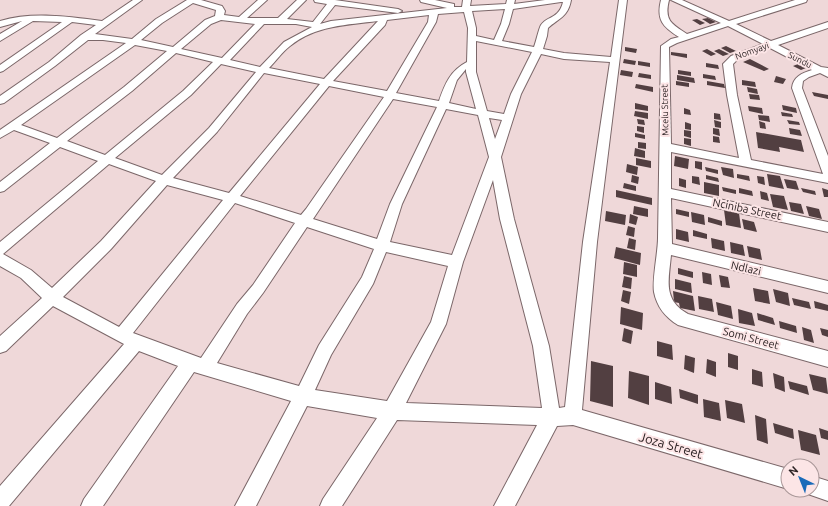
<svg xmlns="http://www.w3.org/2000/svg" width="828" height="506" viewBox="0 0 828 506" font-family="Ubuntu,sans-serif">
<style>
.building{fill:#523f41}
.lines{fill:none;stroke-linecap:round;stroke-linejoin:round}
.minor-casing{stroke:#7b6769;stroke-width:2}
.minor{fill:#fff;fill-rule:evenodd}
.labels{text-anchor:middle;stroke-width:4;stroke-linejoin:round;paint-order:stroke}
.far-street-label{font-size:9px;fill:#2c2324;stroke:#fce5e6}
.street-label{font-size:11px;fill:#2c2324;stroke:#fce5e6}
.near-street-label{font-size:13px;fill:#2c2324;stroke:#fce5e6}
</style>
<rect width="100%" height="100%" fill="#efd8d9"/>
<path class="building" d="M708 18 716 22 710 24 702 19Z
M697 19 705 23 700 25 692 20Z
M726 46 736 51 730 53 721 48Z
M625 47 637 49 636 53 625 51Z
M707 49 716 54 711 56 702 51Z
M719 49 729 54 723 56 714 51Z
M671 52 687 54V58L671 55Z
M624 59 636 61 635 65 623 63Z
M750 59 769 69 764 71 743 62Z
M638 61 650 63V67L638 65Z
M706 63 718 65 719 69 706 67Z
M798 64 806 68 801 70 793 66Z
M621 70 633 72 632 77 620 75Z
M678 70 691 72V76L678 74Z
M639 73 651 75V79L638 77Z
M703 74 715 76 716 80 703 78Z
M677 75 694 78 695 83 677 80Z
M776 76 786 79 783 84 774 82Z
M742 80 755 82 756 87 742 85Z
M676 81 689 83V87L676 85Z
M707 81 724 84 725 88 707 85Z
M636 84 653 87V92L635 88Z
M747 87 757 89 758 94 748 92Z
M812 92 828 95V99L814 96Z
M749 94 759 95 760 100 750 99Z
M635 103 648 106V111L635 109Z
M782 105 796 108 797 113 783 110Z
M748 106 762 108 763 114 749 111Z
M684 108 690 110 691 115 684 114Z
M635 111 648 113V119L634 116Z
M781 112 792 114 793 117 782 116Z
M714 113 720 114 721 120 714 119Z
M758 115 769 116 770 122 759 120Z
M637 119 644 120 645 125 638 124Z
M714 120 721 122V128L715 127Z
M787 120 799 122 800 125 789 124Z
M759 121 765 123 766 129 760 128Z
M685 122 691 124V130L685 129Z
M637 126 644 127V133L637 131Z
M713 128 719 129 720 136 713 134Z
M789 128 800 130 802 136 790 134Z
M684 130 691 131V138L684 136Z
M756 132 801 140 804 152 779 147 780 152 758 148Z
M635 133 645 135V139L635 137Z
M713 136 719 137 720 143 713 142Z
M684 138 691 139V146L684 144Z
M638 142 646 143V149L638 148Z
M635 148 645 151V158L634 156Z
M675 156 689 159 688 169 674 166Z
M636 158 651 161V168L636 165Z
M695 161 702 162V170L695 168Z
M627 164 638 167 637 175 626 172Z
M705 167 718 170V174L706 171Z
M721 167 733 169 734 178 723 175Z
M737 174 749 176 750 181 737 178Z
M767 174 780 176 784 189 769 186Z
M632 175 639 177 638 184 631 182Z
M706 175 718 178 719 182 706 179Z
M692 176 699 177 700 185 692 183Z
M757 176 764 177 765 185 758 183Z
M679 178 686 180V188L679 186Z
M784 179 796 181 799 190 787 188Z
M704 182 719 185V196L704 193Z
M624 183 636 186V191L623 188Z
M722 187 736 190V194L723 191Z
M739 188 752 191 753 196 739 193Z
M801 188 815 191 816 195 803 192Z
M822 188 828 190V197H824Z
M616 190 652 198V205L616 197Z
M760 191 767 193 769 201 761 199Z
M770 194 784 196 788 210 773 207Z
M789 202 801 204 804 214 791 211Z
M634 206 648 209V217L633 214Z
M806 206 819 209 822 219 809 216Z
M676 209 689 212V217L676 214Z
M724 210 739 213 741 228 726 225Z
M606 211 626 215 625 225 605 221Z
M691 212 704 215 705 225 692 222Z
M630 214 638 217 636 225 629 223Z
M708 217 722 221V226L708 222Z
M742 219 754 222 757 232 744 229Z
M628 226 635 228 634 237 626 235Z
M676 229 688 232 689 242 676 239Z
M693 230 707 234V239L693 236Z
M629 238 636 240 635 250 627 248Z
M711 238 724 241 725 251 712 248Z
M730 242 743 245 745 256 731 253Z
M747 246 760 249 762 260 749 257Z
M616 247 641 253 640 265 614 258Z
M624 262 637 265V277L623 274Z
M678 268 693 272V278L678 274Z
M702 272 711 274 712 285 703 283Z
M719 275 728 277 730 288 721 287Z
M624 276 632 278 631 289 622 287Z
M675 279 691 283 692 293 675 289Z
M753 288 768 291 770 304 755 301Z
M773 289 788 293 790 306 776 302Z
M623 290 631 292 629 304 621 301Z
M673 291 693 296 695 311 680 308 679 303 674 302Z
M698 296 712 299 714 312 699 309Z
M792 298 809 302 811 309 794 305Z
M814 301 828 305V311L815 308Z
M716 302 731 306 733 319 718 315Z
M621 307 643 313 642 330 620 324Z
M738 309 752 313 755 326 739 323Z
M757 313 773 318 775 325 758 320Z
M779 321 796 326 797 333 780 328Z
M802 327 811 330 814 343 804 340Z
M624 328 633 331 631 344 622 341Z
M820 328 828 330V337L822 335Z
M657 341 672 345 673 360 657 356Z
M728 353 738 356V370L728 367Z
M685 355 695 358 694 373 684 369Z
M707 359 716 362V377L706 373Z
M591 361 613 366V407L590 401Z
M752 369 762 372 763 387 752 384Z
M629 371 649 376V405L628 398Z
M773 373 784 377 785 392 775 388Z
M809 374 826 378 828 394 813 390Z
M788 381 807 386 809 395 790 389Z
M655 382 671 387 672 404 655 399Z
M679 389 698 395V404L680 398Z
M703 399 719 403 721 421 704 417Z
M725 400 742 404 745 423 727 418Z
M755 415 766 419 768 444 757 440Z
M773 423 793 429 794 439 775 433Z
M819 428 828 431V440L821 438Z
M798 430 816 435 820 455 801 450Z"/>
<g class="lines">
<defs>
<path id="minor" d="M133 0H142L95 34 132 39 156 19 187 0H201L222 6 225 11 224 15 239 17 258 0H267L247 18H278L297 0H306L287 19 313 22 327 4 315 2 314 0H335L398 9 402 11 398 13 335 5 320 24 331 21 447 8 421 2 420 0H435L454 4V7H462L463 0H471L470 6 506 4 507 0H515L514 4 545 0H571C568 17 559 18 548 28L547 36 543 49 564 53 611 57 619 0H627L597 242 582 410 788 469V489L573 425 557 426 515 506H494L537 425 397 420 342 506H320L323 499 377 418 307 406 256 506H235L291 401 194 372 103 506H81L84 499 178 366 139 351 9 506H0V486L124 344 53 306 6 351 0 353V336L42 298 21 278 0 266V242L98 161 60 147 4 191 0 192V182L50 143 14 130 0 138V130L126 43 103 40H88L55 66 4 103 0 104V96L49 62 81 35 96 25 72 22 3 71 0 72V65L62 22 33 21 0 41V34L22 21 0 27V21C33 11 69 17 102 21ZM561 2H563C559 19 547 16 541 25 539 28 536 42 534 47L502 41 509 24 513 9ZM193 3 216 10 215 16 205 20 173 47 141 40 162 23ZM505 9 501 24 494 40 476 36V28L472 11ZM464 12 468 28 467 62C450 71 445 84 439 101L396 93 436 22 438 14ZM429 15 428 22 387 91 333 81 385 25 387 20ZM221 20 255 24 222 58 181 49 211 24ZM378 21 324 79 269 68C276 61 282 52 290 46 316 25 347 25 378 21ZM264 24H296L312 27 284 42 260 67 230 60ZM476 41 532 52 511 94 504 114 487 111 476 72ZM135 45 167 51 124 87 57 138 21 125ZM176 53 213 62 183 91 105 155 67 141 132 91ZM541 54 564 59 610 62 583 242 565 407 559 408 549 346 514 219 501 157 521 94ZM221 64 256 72 209 128 162 175 115 158 191 95ZM466 69V72L476 109 449 103 457 80ZM264 73 320 84 229 193 173 178 217 132ZM329 86 384 97 306 209 301 215 240 196ZM393 99 437 107 390 204 377 239 313 219ZM446 109 478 115 489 157 452 255 390 242 402 204ZM489 118 502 120 495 139ZM109 164 156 181 101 241 52 288 31 270 3 254ZM493 180 500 219 533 346 542 408 406 403 446 324 463 262ZM167 185 223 200 119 327 63 297 111 249ZM235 203 295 223 253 285 237 304 201 358 133 333ZM307 227 374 249 362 277 319 345 299 386 217 363 247 314 263 293ZM386 252 448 266 431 322 387 401 315 390 331 355 373 284Z
M661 0H669C664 20 671 24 687 34L721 23 671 0H682L729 21 795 0H807L806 2 736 24 771 41 828 22V28L778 45 821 67 828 68V77L820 73 809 77 803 81 802 88 828 156V183L671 152V189L828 222V232L671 198 672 244 828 281V293L671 255C669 279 662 300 688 314L828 351V367L678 325C665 317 657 307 654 292 652 280 658 252 658 238 659 174 660 110 661 46L671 39 679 37C663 27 656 20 661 0ZM728 26 763 44 731 56 723 64 727 95 739 158 671 144 669 47 677 43ZM770 48 812 70C802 73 793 77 792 88L823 174 751 160 737 95 733 64 739 58Z
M812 476 828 481V501L805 493 804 490H812Z"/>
</defs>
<use href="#minor" class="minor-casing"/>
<use href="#minor" class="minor"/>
</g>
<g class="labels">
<g class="far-street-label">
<text transform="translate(752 51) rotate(-20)" y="3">Nomyayi</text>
<text transform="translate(800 60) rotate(27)" y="3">Sundu</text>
<text transform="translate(665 110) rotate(-91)" y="3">Mcelu Street</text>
</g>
<g class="street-label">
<text transform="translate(747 209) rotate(12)" y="4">Nciniba Street</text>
<text transform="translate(746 268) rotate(13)" y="4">Ndlazi</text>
<text transform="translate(751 338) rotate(15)" y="4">Somi Street</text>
</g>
<g class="near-street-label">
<text transform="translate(671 445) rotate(16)" y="5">Joza Street</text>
</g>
</g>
<g transform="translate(800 478) rotate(317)"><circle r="19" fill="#fce5e6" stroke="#a99798"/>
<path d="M0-3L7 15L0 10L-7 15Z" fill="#1a6bb9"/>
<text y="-6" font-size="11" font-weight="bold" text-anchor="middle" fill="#2c2324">N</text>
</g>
</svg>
